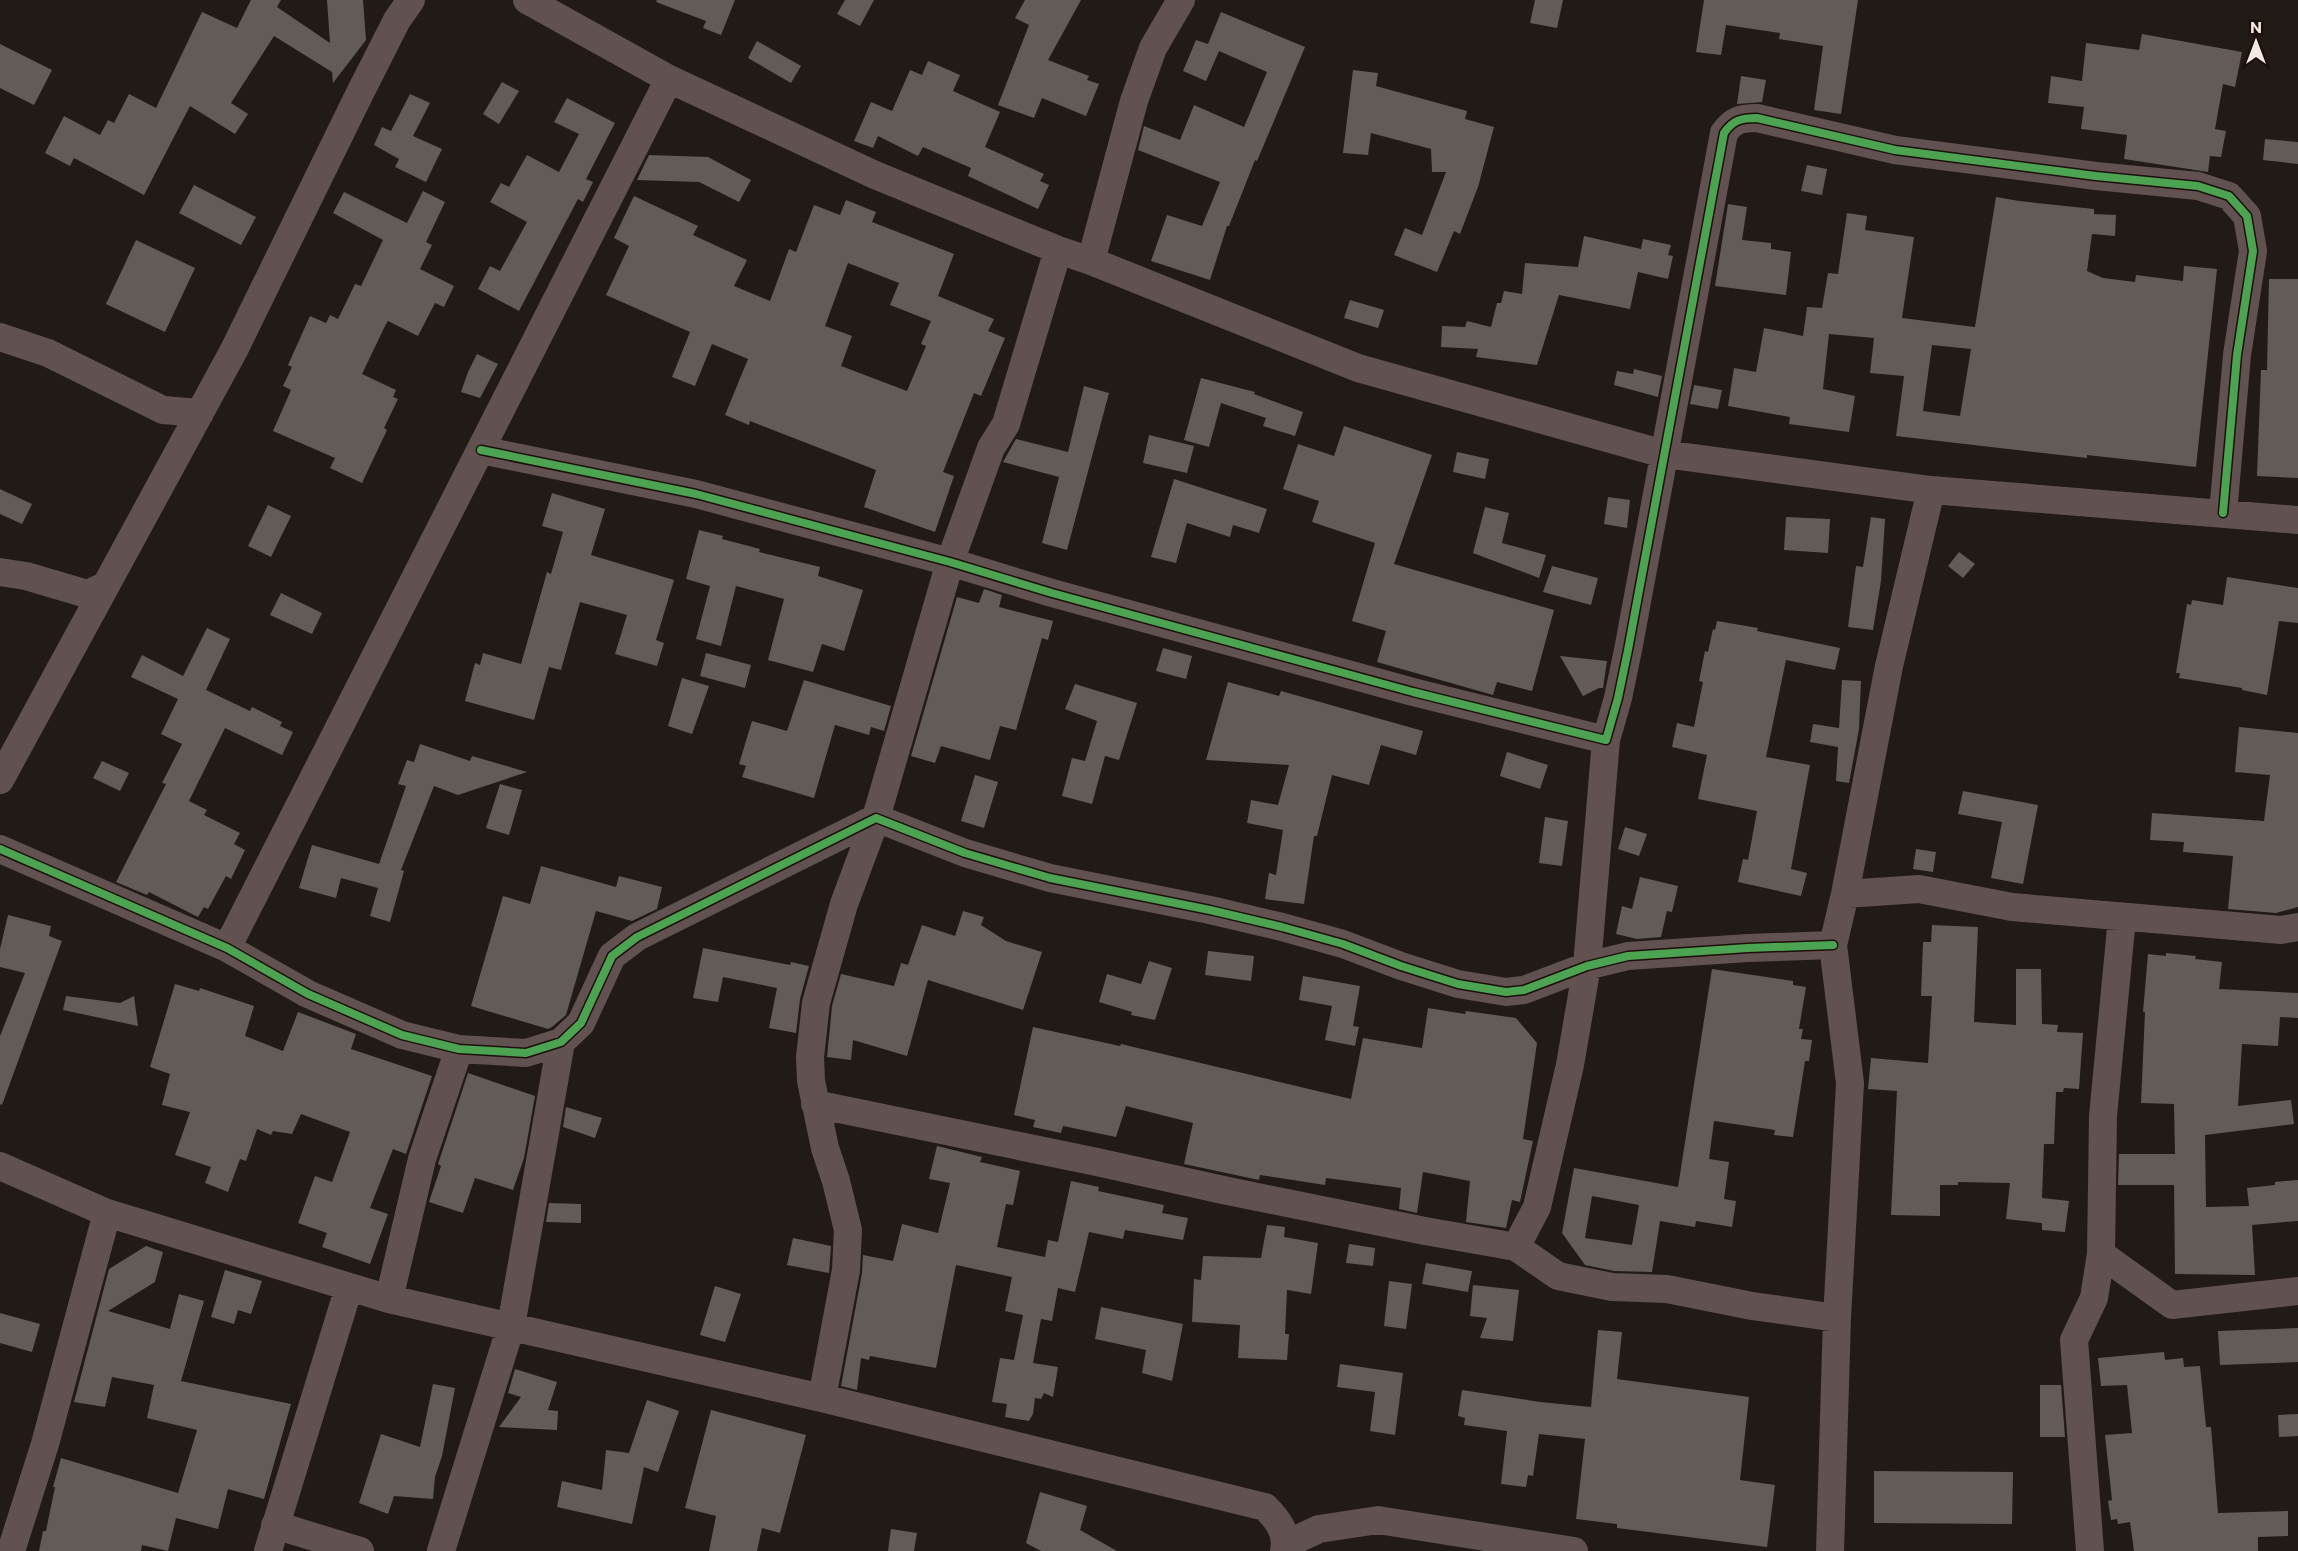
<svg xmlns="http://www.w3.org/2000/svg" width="2298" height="1551" viewBox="0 0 2298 1551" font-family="Commissioner,sans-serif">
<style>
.building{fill:#625b57;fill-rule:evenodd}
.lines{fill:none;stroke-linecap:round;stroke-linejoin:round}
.street{stroke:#615151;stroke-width:28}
.cycleway-casing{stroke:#1d0f09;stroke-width:11}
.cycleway{stroke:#4ca352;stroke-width:8}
</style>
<rect width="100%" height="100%" fill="#221a17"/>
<path class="building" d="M251 0H281L277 7 330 43 327 0H363L366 40 333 83 332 72 274 36 231 103 248 114 235 134 190 106 144 195 74 158 70 166 45 153 64 116 100 135 108 120 114 123 129 94 156 108 202 12 237 28Z
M657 0H735L721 35 703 28 706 21 656 2Z
M845 0H874L860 26 837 14Z
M1025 0H1081L1048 60 1089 76 1087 80 1099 84 1086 116 1042 98 1034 118 998 105 1029 25 1015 18Z
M1535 0H1563L1557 28 1530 23Z
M1704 0H1858L1841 114 1814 110 1823 46 1779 39 1780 33 1726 25 1721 55 1696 52Z
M1221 12 1305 47 1257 161 1255 160 1229 226H1227L1210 280 1151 261 1167 215 1202 226 1220 182 1138 150 1144 126 1180 140 1194 105 1244 127 1267 72 1219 51 1206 81 1183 71 1196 40 1208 44Z
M2142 34 2242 52 2235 87 2223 84 2215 129 2226 131 2221 157 2210 156 2208 172 2124 159 2127 135 2081 129 2084 107 2048 103 2051 76 2082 81 2086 43 2139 50Z
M757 41 801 66 791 83 748 58Z
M0 44 52 70 34 105 0 88Z
M928 61 960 75 953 91 1000 112 985 147 1044 174 1040 181 1049 185 1038 209 968 176 971 168 923 147 918 156 878 136 873 148 854 141 871 102 892 111 910 70 922 75Z
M1353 70 1378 73 1376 86 1467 111 1465 119 1494 127 1478 187 1460 234 1454 231 1437 272 1394 255 1405 228 1422 235 1446 172H1432L1431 149 1371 133 1368 155 1343 153Z
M1741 76 1766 80 1762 102 1737 104Z
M502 82 519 91 499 124 483 114Z
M410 94 430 103 413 136 442 149 426 182 395 167 399 159 374 145 382 127 391 131Z
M567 98 615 123 586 179 593 182 583 202 578 199 519 311 478 289 490 266 500 271 527 222 490 202 501 183 509 187 527 155 559 172 579 134 554 122Z
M2265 139 2298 142V164L2263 160Z
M649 155 708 157 751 180 739 202 699 182 637 180Z
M1807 165 1827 169 1822 195 1801 191Z
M194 185 256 217 241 245 179 213Z
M423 191 445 202 426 242 432 245 420 269 454 286 444 307 435 303 418 336 388 321 385 326 362 374 396 390 393 397 398 399 384 428 387 430 362 483 330 468 335 458 273 431 291 390 283 386 292 367 288 365 310 316 326 323 330 315 338 319 355 284 361 286 383 240 333 213 344 192 407 223Z
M634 196 698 226 693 235 747 260 734 286 770 301 789 249 796 252 814 205 840 215 846 200 876 212 872 222 954 254 938 296 994 319 988 331 1005 338 981 396 974 393 943 472 954 476 935 532 864 507 876 470 750 421 749 425 725 415 748 359 712 344 695 386 672 377 690 332 606 295 629 246 614 238ZM848 263 899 283 890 305 931 321 921 344 926 346 907 391 841 366 852 336 825 326Z
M1996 197 2019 201 2094 209V214L2116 215 2115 236 2092 234 2087 271 2103 278 2135 282 2136 275 2183 281 2184 266 2217 269 2196 467 2087 455V458L1896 436 1904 376 1870 373 1874 338 1829 334 1823 389 1855 396 1849 432 1789 424 1790 417 1728 406 1734 368 1756 372 1764 328 1803 336 1807 307 1822 308 1828 273 1838 274 1847 213 1867 216 1865 230 1914 237 1902 318 1975 327ZM1932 345 1971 349 1960 416 1923 411Z
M1728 204 1747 207 1742 240 1771 243V249L1791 252 1786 295 1715 286Z
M1584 236 1641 249 1643 239 1671 245 1668 255 1673 256 1668 279 1638 272 1630 309 1559 295 1537 365 1476 357 1478 349 1441 347 1442 326 1465 327 1467 321 1491 327 1497 303H1501L1504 291 1522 294 1525 263 1578 267Z
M136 240 195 268 165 332 106 304Z
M2269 279H2298V478L2257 476 2261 370H2267Z
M1350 300 1384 310 1378 328 1344 318Z
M477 354 498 364 480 398 461 392 468 372Z
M1634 369 1662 376 1658 397 1614 385 1617 371 1633 374Z
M1201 378 1255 392 1254 394 1270 400 1303 412 1295 436 1263 426 1266 418 1221 403 1209 447 1184 440Z
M1694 385 1722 390 1718 409 1690 404Z
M1084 386 1109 393 1067 550 1042 543 1059 477 1003 462 1016 439 1068 452Z
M1344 426 1432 455 1394 564 1554 610 1532 691 1497 682 1493 695 1377 662 1386 631 1352 621 1375 543 1312 522 1319 501 1283 489 1298 444 1334 456Z
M1149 435 1194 446 1187 473 1143 463Z
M1457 452 1489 459 1485 479 1453 472Z
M1174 479 1267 509 1259 533 1233 525 1230 537 1187 523 1176 563 1151 557Z
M0 489 32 504 22 524 0 514Z
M552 493 605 509 591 555 674 580 656 640 664 643 657 666 615 654 627 615 580 602 561 670 549 667 534 720 465 701 475 663 480 665 483 653 521 664 547 572 551 574 563 532 542 526Z
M1608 497 1630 500 1627 528 1604 524Z
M268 505 291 516 271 557 248 546Z
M1485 507 1509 513 1502 543 1546 555 1539 578 1473 553Z
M1786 517 1830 519 1828 553 1784 550Z
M1871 517 1885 519 1881 581 1873 630 1848 627 1856 566 1863 567Z
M699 530 723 536 722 539 760 549 759 552 820 567 818 576 863 590 844 651 822 644 813 672 768 660 784 599 736 586 721 646 696 639 710 586 686 579Z
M1959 552 1975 564 1963 578 1948 566Z
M1552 566 1598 578 1591 605 1543 592Z
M2227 577 2298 588V623L2279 621 2267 695 2242 690V688L2179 678 2180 673H2176L2187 604 2191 605 2192 600 2223 605Z
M984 589 1002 595 999 607 1053 621 1048 640 1042 638 1016 730 1000 726 990 760 941 746 935 763 911 756 957 597 979 603Z
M281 593 322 613 312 634 270 615Z
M1717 621 1758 628 1757 631 1840 648 1835 670 1786 660 1766 757 1810 765 1791 869 1807 873 1801 896 1738 882 1743 859 1748 860 1757 811 1698 799 1707 755 1672 747 1677 723 1694 727 1703 682 1699 681 1705 651 1708 652 1713 629 1715 630Z
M207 628 230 639 206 690 250 711 252 707 282 722 280 726 293 732 282 755 225 728 189 801 207 810 204 815 240 833 234 844 245 850 231 879 226 876 208 909 204 907 198 917 149 892 147 895 116 882 166 784 162 783 182 744 161 734 178 699 131 677 142 655 183 676Z
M1163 648 1192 656 1186 679 1156 671Z
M706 653 751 665 745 688 700 676Z
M1560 656 1607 661 1603 688H1599L1583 696Z
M682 678 709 686 692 734 668 726Z
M804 680 891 706 884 731 871 727 869 735 835 725 814 798 742 777 746 766 739 764 752 721 787 731Z
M1842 680 1861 681 1859 729 1849 783 1836 781 1838 747 1810 742 1813 724 1839 728Z
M1228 682 1279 696 1281 691 1423 731 1416 755 1381 745 1369 785 1332 775 1317 836H1314L1304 904 1265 899 1269 873 1276 875 1283 830 1247 823 1251 800 1278 805 1289 765 1206 760Z
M1075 684 1137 703 1119 760 1105 756 1092 804 1062 796 1072 758 1085 761 1097 721 1065 709Z
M2239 727 2298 733V907L2276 913 2228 909 2233 856 2183 852 2184 842 2150 840 2152 813 2264 821 2270 775 2235 772Z
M420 744 470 761 472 756 527 772 458 795 434 786 401 870 404 871 390 922 370 916 378 888 341 878 336 898 299 888 312 845 379 864 406 786 398 784 407 760 414 762Z
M1507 752 1548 765 1540 789 1500 776Z
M102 761 129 773 120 791 93 778Z
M975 775 998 782 984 828 961 821Z
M500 784 522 790 509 835 486 828Z
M1963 791 2038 805 2023 884 1991 878 2002 822 1958 814Z
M1545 817 1568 821 1562 866 1539 863Z
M1625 827 1647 834 1639 856 1618 849Z
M1916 849 1936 852 1933 872 1913 869Z
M541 866 616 887 619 876 662 887 657 909 632 921 596 911 566 1015 552 1027 548 1029 471 1006 503 896 530 904Z
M1640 877 1678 886 1672 912 1667 911 1661 937 1637 939 1616 934 1622 906 1632 909Z
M963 911 984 917 981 925 1006 941 1042 952 1023 1010 928 980 907 1056 853 1040 851 1060 827 1057 832 1006 841 974 894 986 901 963 908 965 922 925 955 936Z
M8 915 51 926 49 936 62 941 2 1105 0 1104V1036L25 973 0 967V949Z
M1932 925 1978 927 1974 1022 2016 1025V969H2041L2042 1024 2058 1025 2057 1032 2083 1033 2079 1089 2064 1088 2063 1092H2056L2054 1144H2044L2042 1198 2069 1201 2065 1232 2042 1230V1223L2006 1219 2010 1183 1958 1182V1185H1940V1216L1891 1215 1897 1091 1868 1089 1871 1058 1928 1063 1932 996H1921L1923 942H1931Z
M703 948 790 965 791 962 809 966 800 999 796 1033 769 1028 777 988 723 977 718 1002 693 998Z
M1208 951 1254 956 1251 981 1205 975Z
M2166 953 2196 956 2195 959 2222 962 2219 989 2298 993V1018L2280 1017 2278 1046 2242 1044 2238 1106 2291 1100 2294 1124 2205 1135 2206 1207 2249 1206 2247 1188 2275 1185V1182L2298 1180V1221L2252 1225 2255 1275 2175 1274 2174 1185H2118L2119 1154H2175L2174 1104 2141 1103 2145 1012H2143L2148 954 2166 956Z
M1149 961 1172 968 1155 1020 1131 1015 1132 1012 1099 1002 1107 974 1141 984Z
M1712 969 1793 981V985L1806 987 1799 1029H1803L1801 1039 1812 1040 1809 1061H1805L1793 1137 1774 1135 1775 1130 1714 1121 1709 1159 1729 1162 1724 1199 1736 1201 1732 1227 1696 1221 1695 1227 1660 1221 1652 1272 1614 1271 1585 1265 1562 1233 1574 1168 1678 1187ZM1592 1196 1639 1205 1632 1245 1585 1238Z
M1303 976 1360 986 1353 1026 1359 1027 1355 1046 1325 1040 1332 1006 1299 1000Z
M175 984 199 991 200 988 254 1006 245 1036 283 1051 298 1012 356 1034 351 1049 432 1076 406 1154 393 1149 370 1208 388 1214 370 1264 322 1247 327 1233 298 1223 315 1176 332 1182 350 1132 301 1114 292 1134 273 1131 271 1135 257 1129 246 1161 240 1159 228 1192 205 1183 211 1167 175 1155 190 1112 162 1105 170 1074 150 1067Z
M66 996 120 1003 134 996 138 1026 63 1010Z
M1428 1008 1465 1014 1466 1011 1516 1018 1537 1043 1523 1139 1533 1141 1520 1202 1512 1200 1506 1228 1466 1222 1470 1181 1423 1172 1417 1213 1399 1209 1401 1188 1326 1178 1325 1185 1260 1175 1259 1180 1184 1164 1193 1123 1126 1106 1116 1137 1063 1126 1061 1133 1033 1127 1035 1120 1014 1115 1033 1027 1120 1046 1121 1044 1351 1099 1363 1038 1422 1048Z
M468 1073 535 1096 524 1158 513 1190 475 1178 463 1213 429 1202 441 1166 438 1164Z
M566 1107 602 1118 595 1138 563 1127Z
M937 1146 982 1157 980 1162 1020 1171 1013 1205 1006 1204 997 1247 1045 1257 1048 1240 1058 1242 1071 1181 1099 1187 1098 1191 1164 1205 1162 1213 1188 1218 1183 1240 1125 1230 1123 1239 1089 1232 1075 1292 1058 1288 1052 1321 1041 1319 1033 1363 1058 1367 1053 1397 1044 1393 1041 1399 1035 1398 1033 1414 1029 1421 1005 1417 1007 1404 992 1402 1000 1358 1014 1360 1023 1315 1005 1311 1012 1277 956 1265 936 1368 870 1356 869 1360 861 1358 857 1390 841 1386 862 1273 863 1255 893 1261 902 1224 938 1233 950 1183 929 1179Z
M549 1203 581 1204V1223L546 1222Z
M1267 1225 1285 1227 1284 1237 1318 1243 1311 1294 1287 1290 1285 1334H1289L1287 1360 1238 1358 1240 1325 1192 1322 1194 1279 1201 1280 1203 1256 1261 1258Z
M793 1238 831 1246 829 1273 787 1265Z
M1349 1244 1375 1248 1373 1266 1346 1263Z
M146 1246 163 1252 155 1282 108 1311 170 1329 179 1294 204 1301 181 1381 291 1404 264 1499 228 1489 218 1529 176 1518 168 1551 142 1545 141 1551H39L43 1531H46L55 1487H53L61 1458 178 1493 197 1430 147 1418 154 1385 112 1377 105 1407 74 1402 109 1269Z
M1426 1263 1472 1271 1468 1292 1422 1284Z
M225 1270 262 1281 251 1314 238 1310 234 1324 211 1317Z
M1389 1281 1412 1284 1406 1329 1384 1326Z
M1473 1285 1519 1290 1513 1341 1480 1338 1487 1318 1470 1316Z
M715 1286 741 1294 725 1342 700 1335Z
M1101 1307 1183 1324 1172 1381 1142 1373 1146 1350 1095 1339Z
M0 1313 40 1324 32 1352 0 1343Z
M2298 1328V1362L2220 1365 2218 1331Z
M1598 1330 1622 1332 1617 1379 1749 1397 1740 1480 1775 1485 1767 1547 1617 1528V1524L1576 1519 1585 1439 1539 1434 1533 1476 1528 1475 1526 1487 1501 1484 1507 1431 1464 1425 1465 1418 1458 1416 1462 1390 1540 1402 1591 1407Z
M2164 1352 2165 1360 2183 1358 2184 1367 2200 1366 2206 1427H2211L2218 1513 2288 1511V1536L2258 1537V1551H2134L2130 1522 2118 1524 2117 1519 2111 1520 2108 1501 2112 1500 2105 1435 2132 1433 2127 1385 2101 1386 2098 1358Z
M1340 1364 1403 1373 1395 1435 1370 1431 1375 1392 1337 1387Z
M515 1369 557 1382 548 1410 558 1411 557 1430 499 1427 521 1397 508 1393Z
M433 1384 455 1388 442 1456 435 1477 433 1499 394 1496 388 1514 359 1503 381 1434 420 1447Z
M2040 1385H2061L2065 1437H2040Z
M647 1400 679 1411 658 1472 644 1467 632 1524 557 1507 562 1481 602 1490 606 1450 629 1453Z
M711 1410 806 1435 780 1533 762 1528 757 1551H709L716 1516 685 1508Z
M2298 1414V1436L2279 1437 2278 1415Z
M1874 1471 2013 1472 2012 1524 1874 1523Z
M1040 1492 1087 1506 1080 1530 1117 1551H1041L1026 1543Z
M891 1529 917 1533 914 1551H888Z"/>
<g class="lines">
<path class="street" d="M527 0 669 79 875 175 1058 250 1091 261 1358 368 1664 454 1931 490 2298 520
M1091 261 1134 101 1153 48 1181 0
M0 337 48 353 163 410 200 413
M481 450 696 494 950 562 1052 593 1413 692 1606 740 1618 698 1628 650 1724 133C1733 120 1741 118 1757 118L1895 150 2096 176 2198 186 2229 196 2247 216 2253 251 2237 355 2223 513
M0 572 26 576 87 594 105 586
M0 780 234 350 359 95 397 20 411 0
M0 849 227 948 308 994 402 1035 459 1049 526 1053 561 1042 581 1023 612 956 637 937 876 818 965 853 1050 878 1210 910 1282 927 1343 944 1401 966 1458 984 1506 992 1524 990 1587 966 1628 956 1748 948 1833 945
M1845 894 1919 889 2012 907 2281 930 2298 927
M227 948 669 79
M815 1104 1097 1162 1223 1190 1425 1231 1516 1247 1558 1276 1612 1287 1667 1289 1752 1306 1837 1318
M0 1166 107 1213 389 1299 822 1398 1265 1507C1277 1519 1288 1532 1284 1551
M1516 1247 1537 1207 1570 1065 1587 966 1606 740
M2101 1254 2172 1305 2298 1291
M389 1299 422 1159 459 1049
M822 1398 846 1270 848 1230 836 1181 825 1148 811 1081 810 1057 816 1003 844 904 876 818 950 562 991 448 1006 424 1058 250
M275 1525 360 1551
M1285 1545 1319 1529 1378 1520 1574 1551
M11 1551 45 1444 107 1213
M268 1551 349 1287
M441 1551 511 1326 561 1042
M1830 1551 1837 1318 1850 1083 1833 945 1845 894 1889 666 1931 490
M2090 1551 2074 1340 2094 1298 2101 1254 2103 1116 2122 918"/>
<defs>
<path id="cycleway" d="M481 450 696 494 950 562 1052 593 1413 692 1606 740 1618 698 1628 650 1724 133C1733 120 1741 118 1757 118L1895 150 2096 176 2198 186 2229 196 2247 216 2253 251 2237 355 2223 513
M0 849 227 948 308 994 402 1035 459 1049 526 1053 561 1042 581 1023 612 956 637 937 876 818 965 853 1050 878 1210 910 1282 927 1343 944 1401 966 1458 984 1506 992 1524 990 1587 966 1628 956 1748 948 1833 945"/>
</defs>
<use href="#cycleway" class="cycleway-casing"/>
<use href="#cycleway" class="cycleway"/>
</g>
<g transform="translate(2256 42)" stroke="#1d0f09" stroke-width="4.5" paint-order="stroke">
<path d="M0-4.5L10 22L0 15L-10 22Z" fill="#f3e9e4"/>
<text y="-9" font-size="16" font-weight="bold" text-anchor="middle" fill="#f3e9e4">N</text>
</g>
</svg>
